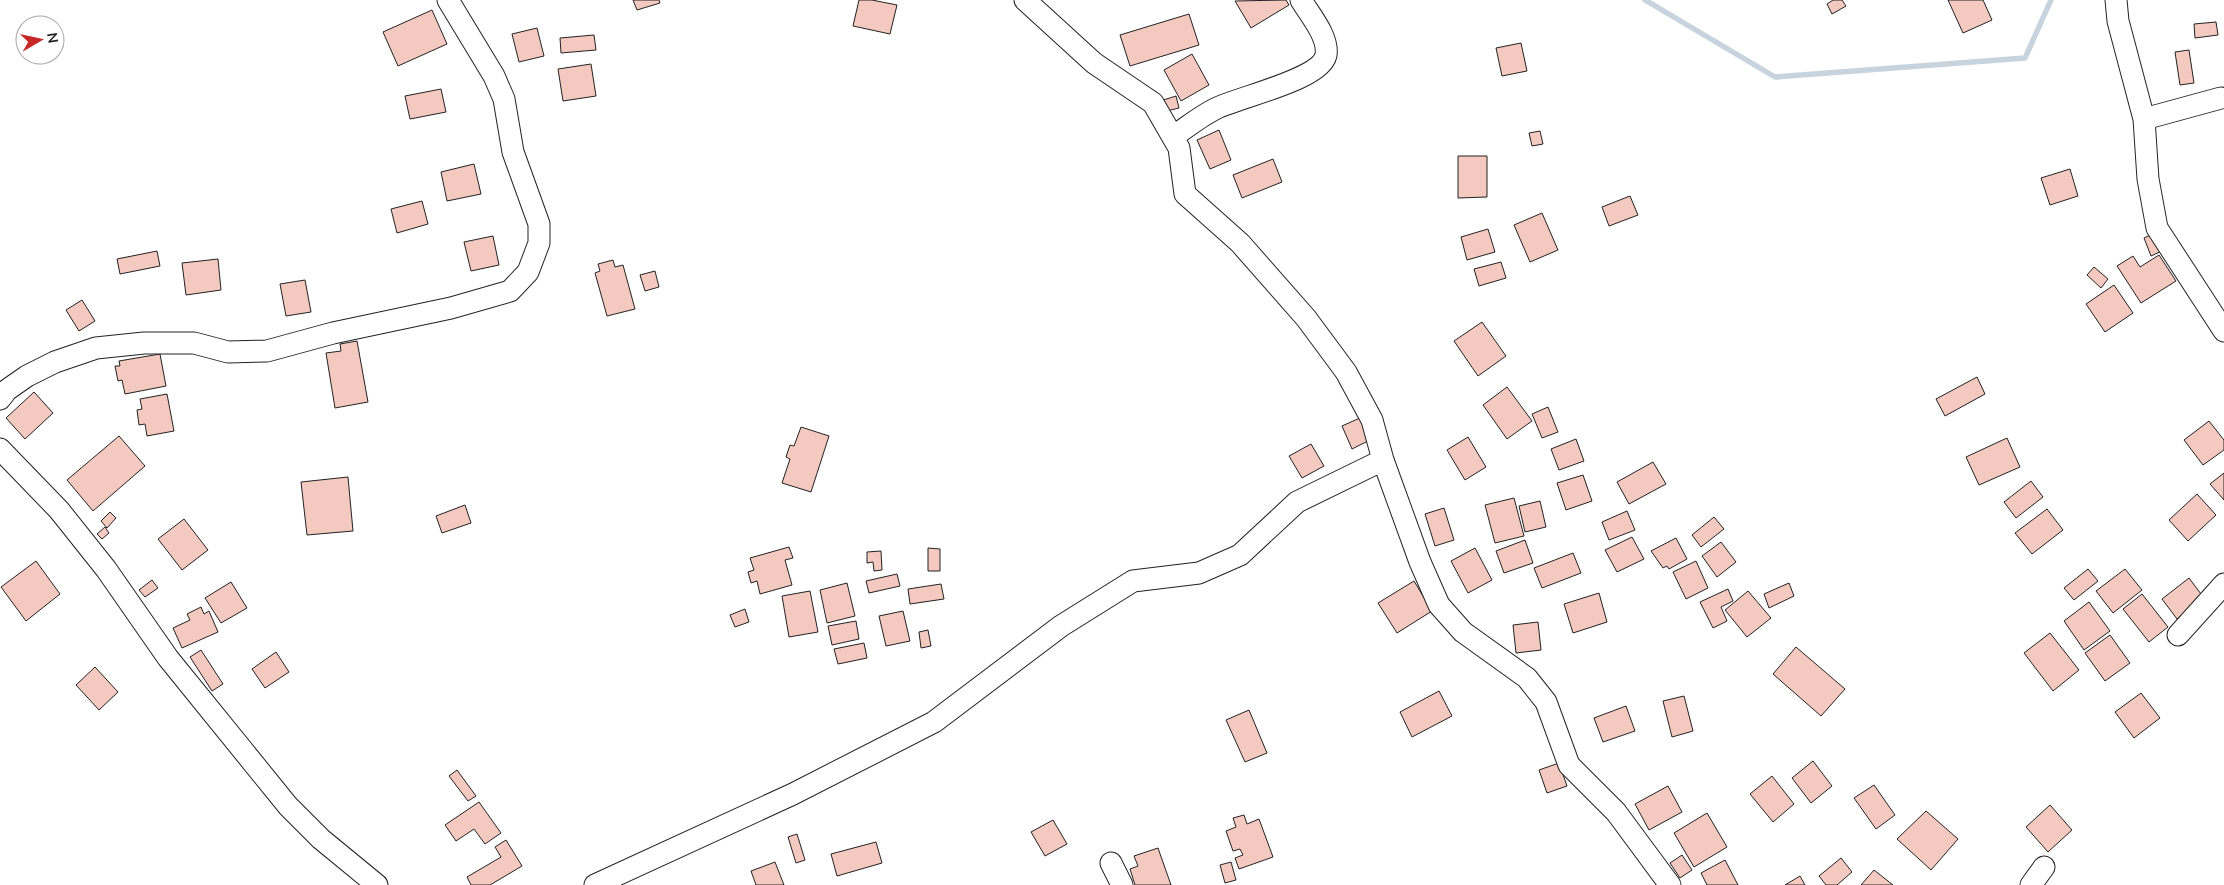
<svg xmlns="http://www.w3.org/2000/svg" width="2224" height="885" viewBox="0 0 2224 885" font-family="'Nunito Sans',sans-serif">
<style>
.lines{fill:none;stroke-linecap:round;stroke-linejoin:round}
.stream{stroke:#c7d3dd;stroke-width:5.5}
.building{fill:#f3c9c0;stroke:#222}
.minor-casing{stroke:#222;stroke-width:23}
.minor{stroke:#fff;stroke-width:21}
</style>
<rect width="100%" height="100%" fill="#fff"/>
<g class="lines">
<path class="stream" d="M1645 0 1775 77 2025 58 2051 0"/>
</g>
<path class="building" d="M633 0H659L660 3 637 10Z
M859 0H872L897 5 890 34 853 26Z
M1286 0 1289 5 1251 28 1235 1Z
M1833 0H1842L1846 6 1832 14 1827 4Z
M1948 0H1983L1992 20 1963 33Z
M432 10 447 44 398 66 383 32Z
M1189 14 1199 45 1130 66 1120 35Z
M2216 22 2218 35 2195 38 2194 24Z
M537 28 544 56 519 62 512 34Z
M594 35 596 50 561 53 560 38Z
M1521 43 1527 71 1502 76 1496 48Z
M2189 50 2194 83 2180 85 2175 52Z
M1192 54 1209 85 1181 101 1164 70Z
M591 64 596 96 563 101 558 69Z
M441 89 446 112 410 119 405 96Z
M1176 96 1179 108 1163 112 1160 101Z
M1219 130 1231 160 1210 169 1197 140Z
M1540 131 1543 144 1532 146 1529 133Z
M1458 156H1487V197L1458 198Z
M1273 159 1282 182 1242 198 1233 175Z
M474 164 481 194 447 201 441 172Z
M2070 169 2078 196 2050 205 2041 178Z
M1630 196 1638 215 1609 226 1602 207Z
M422 201 428 224 397 233 391 209Z
M1542 213 1558 250 1530 262 1514 225Z
M1488 229 1495 252 1467 260 1461 237Z
M2155 233 2162 251 2151 256 2144 238Z
M493 236 499 265 471 271 464 242Z
M157 251 160 266 120 274 117 259Z
M2159 255 2176 281 2141 303 2117 266 2133 256 2140 267Z
M218 259 221 290 186 295 182 263Z
M613 260 615 267 623 265 635 309 607 316 595 273 600 271 598 264Z
M1501 262 1506 278 1479 286 1474 269Z
M2094 267 2108 279 2101 288 2087 275Z
M655 271 659 287 645 291 640 275Z
M305 280 311 312 286 316 280 284Z
M2114 285 2133 313 2105 332 2086 304Z
M82 300 95 321 79 331 66 310Z
M1482 322 1506 356 1478 376 1454 341Z
M357 341 368 402 335 408 326 353 341 351 340 344Z
M160 354 166 386 125 394 122 380 118 381 115 366H120L119 361Z
M1977 377 1985 394 1945 416 1936 399Z
M1507 387 1532 421 1507 439 1483 405Z
M34 392 53 413 25 439 6 418Z
M167 394 174 431 147 436 145 424 139 425 137 410 142 409 140 399Z
M1548 407 1558 432 1542 438 1532 414Z
M1362 417 1372 439 1352 449 1342 426Z
M2209 421 2224 440V450L2203 465 2184 440Z
M801 427 829 436 811 492 782 483 790 459 786 457 790 445 794 446Z
M119 436 145 466 93 511 67 480Z
M1468 437 1486 467 1465 480 1447 450Z
M2007 438 2020 467 1979 485 1966 457Z
M1576 439 1584 461 1559 470 1551 449Z
M1311 444 1324 466 1302 478 1289 456Z
M1653 462 1666 484 1629 504 1617 482Z
M2224 473V500L2210 484Z
M1583 475 1592 501 1566 510 1557 483Z
M348 477 353 531 307 535 301 482Z
M2031 481 2043 497 2016 518 2004 502Z
M2197 494 2216 515 2188 541 2169 520Z
M1514 498 1524 536 1495 543 1485 505Z
M1540 501 1546 527 1525 532 1519 506Z
M465 505 471 523 442 533 436 516Z
M1444 508 1454 540 1435 546 1425 514Z
M2047 509 2063 530 2032 554 2015 533Z
M1627 511 1635 530 1609 540 1602 522Z
M110 512 116 518 107 528 101 521Z
M1714 517 1724 529 1701 547 1692 535Z
M184 519 208 550 182 570 158 539Z
M105 527 109 533 102 539 97 534Z
M1632 537 1644 559 1617 572 1605 550Z
M1676 538 1687 559 1669 569 1667 566 1663 568 1651 551Z
M1525 540 1533 563 1504 573 1496 551Z
M1721 542 1736 562 1717 577 1702 556Z
M789 547 793 558 785 560 792 585 760 594 757 581 751 583 748 572 754 570 750 558Z
M928 548 940 549V571H928Z
M1475 548 1492 580 1468 593 1451 561Z
M881 551 882 570 874 571 873 562 867 563V552Z
M1573 553 1581 573 1542 588 1534 568Z
M36 561 60 594 26 621 1 587Z
M1696 561 1708 588 1686 599 1673 572Z
M2088 569 2098 581 2074 600 2064 588Z
M2125 569 2142 590 2113 613 2096 591Z
M897 574 900 586 869 593 866 581Z
M2189 578 2204 598 2177 619 2162 599Z
M152 580 158 588 145 597 139 590Z
M1414 581 1432 611 1397 633 1378 603Z
M231 582 247 608 221 623 205 598Z
M847 583 855 616 827 623 820 590Z
M1789 583 1794 596 1769 608 1764 594Z
M941 584 944 599 910 604 908 589Z
M1728 589 1733 601 1721 607 1727 621 1713 628 1700 602Z
M810 591 818 632 789 637 782 596Z
M1748 591 1771 618 1747 637 1725 610Z
M1599 593 1607 622 1573 633 1564 604Z
M2142 594 2168 627 2149 642 2123 609Z
M2089 602 2110 631 2084 650 2064 621Z
M201 607 204 614 209 611 218 632 182 648 173 628 190 620 187 614Z
M745 609 749 622 735 627 730 615Z
M903 611 910 641 886 646 879 616Z
M856 621 859 639 832 645 828 626Z
M1538 622 1541 650 1516 653 1513 625Z
M928 630 931 646 921 648 919 632Z
M2050 633 2079 670 2053 691 2024 653Z
M2110 635 2130 663 2105 681 2085 653Z
M864 643 867 658 838 664 834 649Z
M1796 647 1845 689 1821 716 1773 674Z
M201 650 223 684 212 691 190 657Z
M276 652 289 672 265 688 252 669Z
M95 667 118 692 99 710 76 685Z
M1439 691 1452 716 1412 737 1400 712Z
M2141 693 2160 718 2134 738 2115 712Z
M1684 696 1693 731 1672 737 1663 701Z
M1626 706 1635 731 1603 742 1594 718Z
M1249 710 1267 753 1245 762 1226 720Z
M1813 761 1832 786 1811 803 1792 778Z
M1559 763 1567 786 1547 793 1539 770Z
M457 770 476 796 468 801 449 776Z
M1772 776 1794 804 1773 822 1750 794Z
M1874 785 1895 815 1876 829 1854 798Z
M1668 786 1682 812 1649 830 1635 804Z
M479 802 501 833 485 844 474 829 456 841 445 825Z
M2050 805 2072 830 2048 852 2026 827Z
M1926 811 1958 839 1931 870 1897 839Z
M1707 813 1727 847 1694 867 1674 833Z
M1244 815 1247 824 1259 819 1273 857 1239 869 1235 858 1243 855 1240 849 1233 851 1226 831 1236 827 1233 818Z
M1053 820 1067 844 1045 856 1031 832Z
M797 834 805 860 796 863 788 837Z
M506 840 522 866 490 885H471L467 877 501 857 495 847Z
M876 842 882 863 837 876 831 854Z
M1158 848 1171 885H1135L1130 869 1138 866 1134 856Z
M1682 855 1692 870 1680 878 1670 863Z
M1841 858 1852 872 1837 885H1826L1819 876Z
M1725 860 1738 885H1707L1701 873Z
M775 862 784 885H756L751 871Z
M1231 862 1236 880 1225 883 1220 865Z
M1874 870 1893 885H1861Z
M1800 876 1805 885H1785Z"/>
<g class="lines">
<defs>
<path id="minor" d="M1025 0 1094 63 1153 103 1179 148 1185 194 1240 243 1306 318 1346 372 1372 420 1383 460 1420 562 1439 605 1463 632 1527 678 1546 702 1569 765 1616 812 1670 885
M2116 0 2118 21 2144 119 2148 179 2157 228 2224 331
M2144 119 2221 98
M1174 136C1187 127 1201 116 1215 109 1238 97 1321 80 1326 55 1329 37 1310 15 1301 0
M0 399 7 390 27 376 55 362 96 348 144 343H194L228 352 267 351 333 333 451 308 510 291 528 272 539 243V224L513 152 504 99 494 76 448 0
M0 449 59 510 106 569 168 658 288 806 321 839 377 885
M2178 635 2224 584
M1111 863 1122 885
M595 885 793 794 934 722 1061 626 1133 581 1199 573 1240 555 1297 502 1383 460
M2031 885 2044 867"/>
</defs>
<use href="#minor" class="minor-casing"/>
<use href="#minor" class="minor"/>
</g>
<g transform="translate(40 40) rotate(81)"><circle r="24" fill="#ffffff" stroke="#a7a7a7"/>
<path d="M0-4L9 19L0 12L-9 19Z" fill="#c62828"/>
<text y="-8" font-size="14" font-weight="bold" text-anchor="middle" fill="#222222">N</text>
</g>
</svg>
